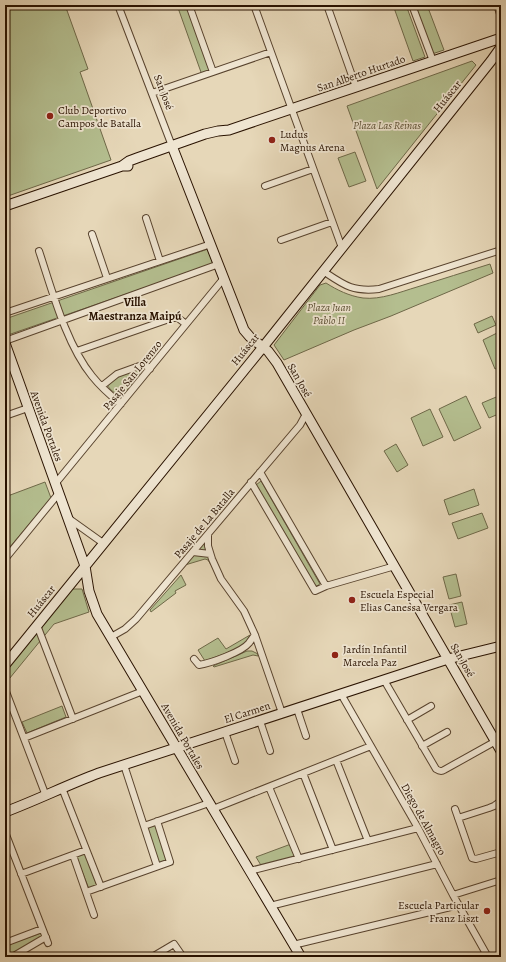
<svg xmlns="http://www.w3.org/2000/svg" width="506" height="962" viewBox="0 0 506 962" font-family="Alegreya,serif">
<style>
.green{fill:#b4be8f;stroke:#6e6848}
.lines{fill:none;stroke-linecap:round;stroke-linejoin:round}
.street-casing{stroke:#58432e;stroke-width:8}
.secondary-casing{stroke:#291200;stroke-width:11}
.street{stroke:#efe5d1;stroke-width:6}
.secondary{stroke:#efe5d1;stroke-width:9}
.poi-dot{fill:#8f2418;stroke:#efe5d1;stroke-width:1.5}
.labels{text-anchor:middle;stroke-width:3.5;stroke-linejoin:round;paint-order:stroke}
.street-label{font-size:11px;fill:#291200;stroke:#efe5d1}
.poi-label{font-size:11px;fill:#291200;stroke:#efe5d1;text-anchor:start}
.park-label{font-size:11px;font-style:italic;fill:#5a4e32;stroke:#efe5d1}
.neighbourhood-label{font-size:12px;font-weight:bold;fill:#291200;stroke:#efe5d1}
</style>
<rect width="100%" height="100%" fill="#e6d7b8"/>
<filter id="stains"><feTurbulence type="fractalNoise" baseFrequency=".005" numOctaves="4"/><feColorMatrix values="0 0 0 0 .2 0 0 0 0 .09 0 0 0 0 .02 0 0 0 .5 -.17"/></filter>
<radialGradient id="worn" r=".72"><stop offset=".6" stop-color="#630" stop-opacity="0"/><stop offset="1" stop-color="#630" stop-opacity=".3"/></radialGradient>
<path class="green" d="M5 5H65L88 69 80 72 111 160 5 197Z
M177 5H187L211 72 202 75Z
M393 5H406L425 57 413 61Z
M414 5H427L444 50 432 54Z
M472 61 476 65 377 189 347 106Z
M355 152 366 181 349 187 338 158Z
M208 249 213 264 5 336V319Z
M490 264 493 273 391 316 354 330 284 360 274 345 320 285 326 283C337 290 349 296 363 298 381 300 400 292 417 287 441 279 466 272 490 264Z
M492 316 496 325 478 333 474 324Z
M497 333 501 341V366L495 369 483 340Z
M136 367 142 372 121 398 111 390 106 384Z
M501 395V413L489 418 482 403Z
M466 396 481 428 454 441 439 409Z
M430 409 443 437 423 446 411 418Z
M396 444 408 465 397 472 384 451Z
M261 481 320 584 315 587 256 485Z
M45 482 51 498 9 548 5 543V497Z
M474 489 479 505 449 515 444 500Z
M482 513 488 528 458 539 452 523Z
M206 538 215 571 208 560 205 559 185 565Z
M456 574 461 596 449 599 443 577Z
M181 575 186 585 175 591 176 593 151 612 150 610Z
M73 589H82L89 612 54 624 5 684V669L64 595Z
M462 602 467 624 455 627 449 605Z
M250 635C249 637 248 639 247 641 241 649 215 657 205 661L198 650 218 638 226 649Z
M247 651H252L258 654V656L253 655 214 667 213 666Z
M62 706 66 717 27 733 22 722Z
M156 824 167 860 159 863 147 827Z
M291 844 296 857 262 867 256 857Z
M85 853 97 886 89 889 76 856Z
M41 933 42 937 7 957H5V946Z"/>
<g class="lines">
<defs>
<path id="street" d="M118 5 172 146
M189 5 213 72
M254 5 342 248
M327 5 356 87
M412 5 433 61
M497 5 501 17
M152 93 271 52
M265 186 313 169
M146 218 160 261
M92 234 107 278
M281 240 332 222
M39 251C52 290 66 344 92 376 100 386 111 396 121 404
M323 271C344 285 352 292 379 289L501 250
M5 313 211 244
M5 341 219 264
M77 351 172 318H178L186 324
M102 386 117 374 142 365H145L150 369
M5 416 28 408
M260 472 326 586
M251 482 315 591 326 586 395 566
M55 484 224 278
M68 518 103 543
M208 534V546L212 559 221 579 244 611 255 635 282 713
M193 552 210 554
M5 559 59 493
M37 625 73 719
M111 637 125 629 136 619 300 425 306 414
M194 659 199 665C211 663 242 652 249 643 251 640 253 637 255 635
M384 680 436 769C439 771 441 772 444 770L496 741
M5 689 46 796
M341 694 418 828 453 895 488 957
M297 709 306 736
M407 720 431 706
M260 721 270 751
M225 732 235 761
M24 738 143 691
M422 746 447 732
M336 760 368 841
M124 765 157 866
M303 773 333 850
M269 787 299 859
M62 788 101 887
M213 809 371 746
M455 809 472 858 476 859 501 852
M458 818 489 808 494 806 501 801
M144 826 209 803
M5 832 48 943
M73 855 94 915
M250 871 418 828
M21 874 86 850
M86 892 170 862 157 821
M453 895 501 880
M270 906 437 864
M5 943 42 929
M293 945 459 905
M12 957 46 937
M152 957 174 944 183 957"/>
<path id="secondary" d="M172 146 244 330 250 337 268 351 277 363 501 751
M122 166 129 161 137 158 205 134 218 131 229 130 501 38
M5 206 122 166H128
M5 343 85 566 89 591 97 614 301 957
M5 665 263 347 491 61 501 47
M5 812C37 800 67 785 99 773L448 659 501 646"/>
</defs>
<use href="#street" class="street-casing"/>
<use href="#secondary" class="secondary-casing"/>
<use href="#street" class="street"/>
<use href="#secondary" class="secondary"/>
</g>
<g class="poi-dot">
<circle cx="50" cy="116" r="4"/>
<circle cx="272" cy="140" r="4"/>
<circle cx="352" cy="600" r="4"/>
<circle cx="335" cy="655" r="4"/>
<circle cx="487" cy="911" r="4"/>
</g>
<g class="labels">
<g class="street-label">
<text transform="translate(361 73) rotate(-19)" y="4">San Alberto Hurtado</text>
<text transform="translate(164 92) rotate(69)" y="4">San José</text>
<text transform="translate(447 96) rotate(-51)" y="4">Huáscar</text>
<text transform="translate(245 349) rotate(-51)" y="4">Huáscar</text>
<text transform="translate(132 375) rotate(-51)" y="4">Pasaje San Lorenzo</text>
<text transform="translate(300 380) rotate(60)" y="4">San José</text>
<text transform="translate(47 426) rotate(70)" y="4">Avenida Portales</text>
<text transform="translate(204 523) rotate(-50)" y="4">Pasaje de La Batalla</text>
<text transform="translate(41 601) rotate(-51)" y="4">Huáscar</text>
<text transform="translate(463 660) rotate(60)" y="4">San José</text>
<text transform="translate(247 712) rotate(-18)" y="4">El Carmen</text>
<text transform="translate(183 736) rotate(60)" y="4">Avenida Portales</text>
<text transform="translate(424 819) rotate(61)" y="4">Diego de Almagro</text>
</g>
<g class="poi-label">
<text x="58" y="114">Club Deportivo<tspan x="58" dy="13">Campos de Batalla</tspan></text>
<text x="280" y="138">Ludus<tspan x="280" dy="13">Magnus Arena</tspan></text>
<text x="360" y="598">Escuela Especial<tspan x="360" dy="13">Elias Canessa Vergara</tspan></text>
<text x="343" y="653">Jardín Infantil<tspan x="343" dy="13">Marcela Paz</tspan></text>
<text x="479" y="909" text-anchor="end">Escuela Particular<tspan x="479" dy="13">Franz Liszt</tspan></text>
</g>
<g class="park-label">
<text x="387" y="129">Plaza Las Reinas</text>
<text x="329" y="311">Plaza Juan<tspan x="329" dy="13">Pablo II</tspan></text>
</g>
<g class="neighbourhood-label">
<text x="135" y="306">Villa<tspan x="135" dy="14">Maestranza Maipú</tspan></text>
</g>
</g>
<rect width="506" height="962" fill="none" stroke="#e6d7b8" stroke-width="20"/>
<rect x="6" y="6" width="494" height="950" fill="none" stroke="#291200" stroke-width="2"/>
<rect x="10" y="10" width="486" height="942" fill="none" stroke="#291200"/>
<rect width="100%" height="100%" filter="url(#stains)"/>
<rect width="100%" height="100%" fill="url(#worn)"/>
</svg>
